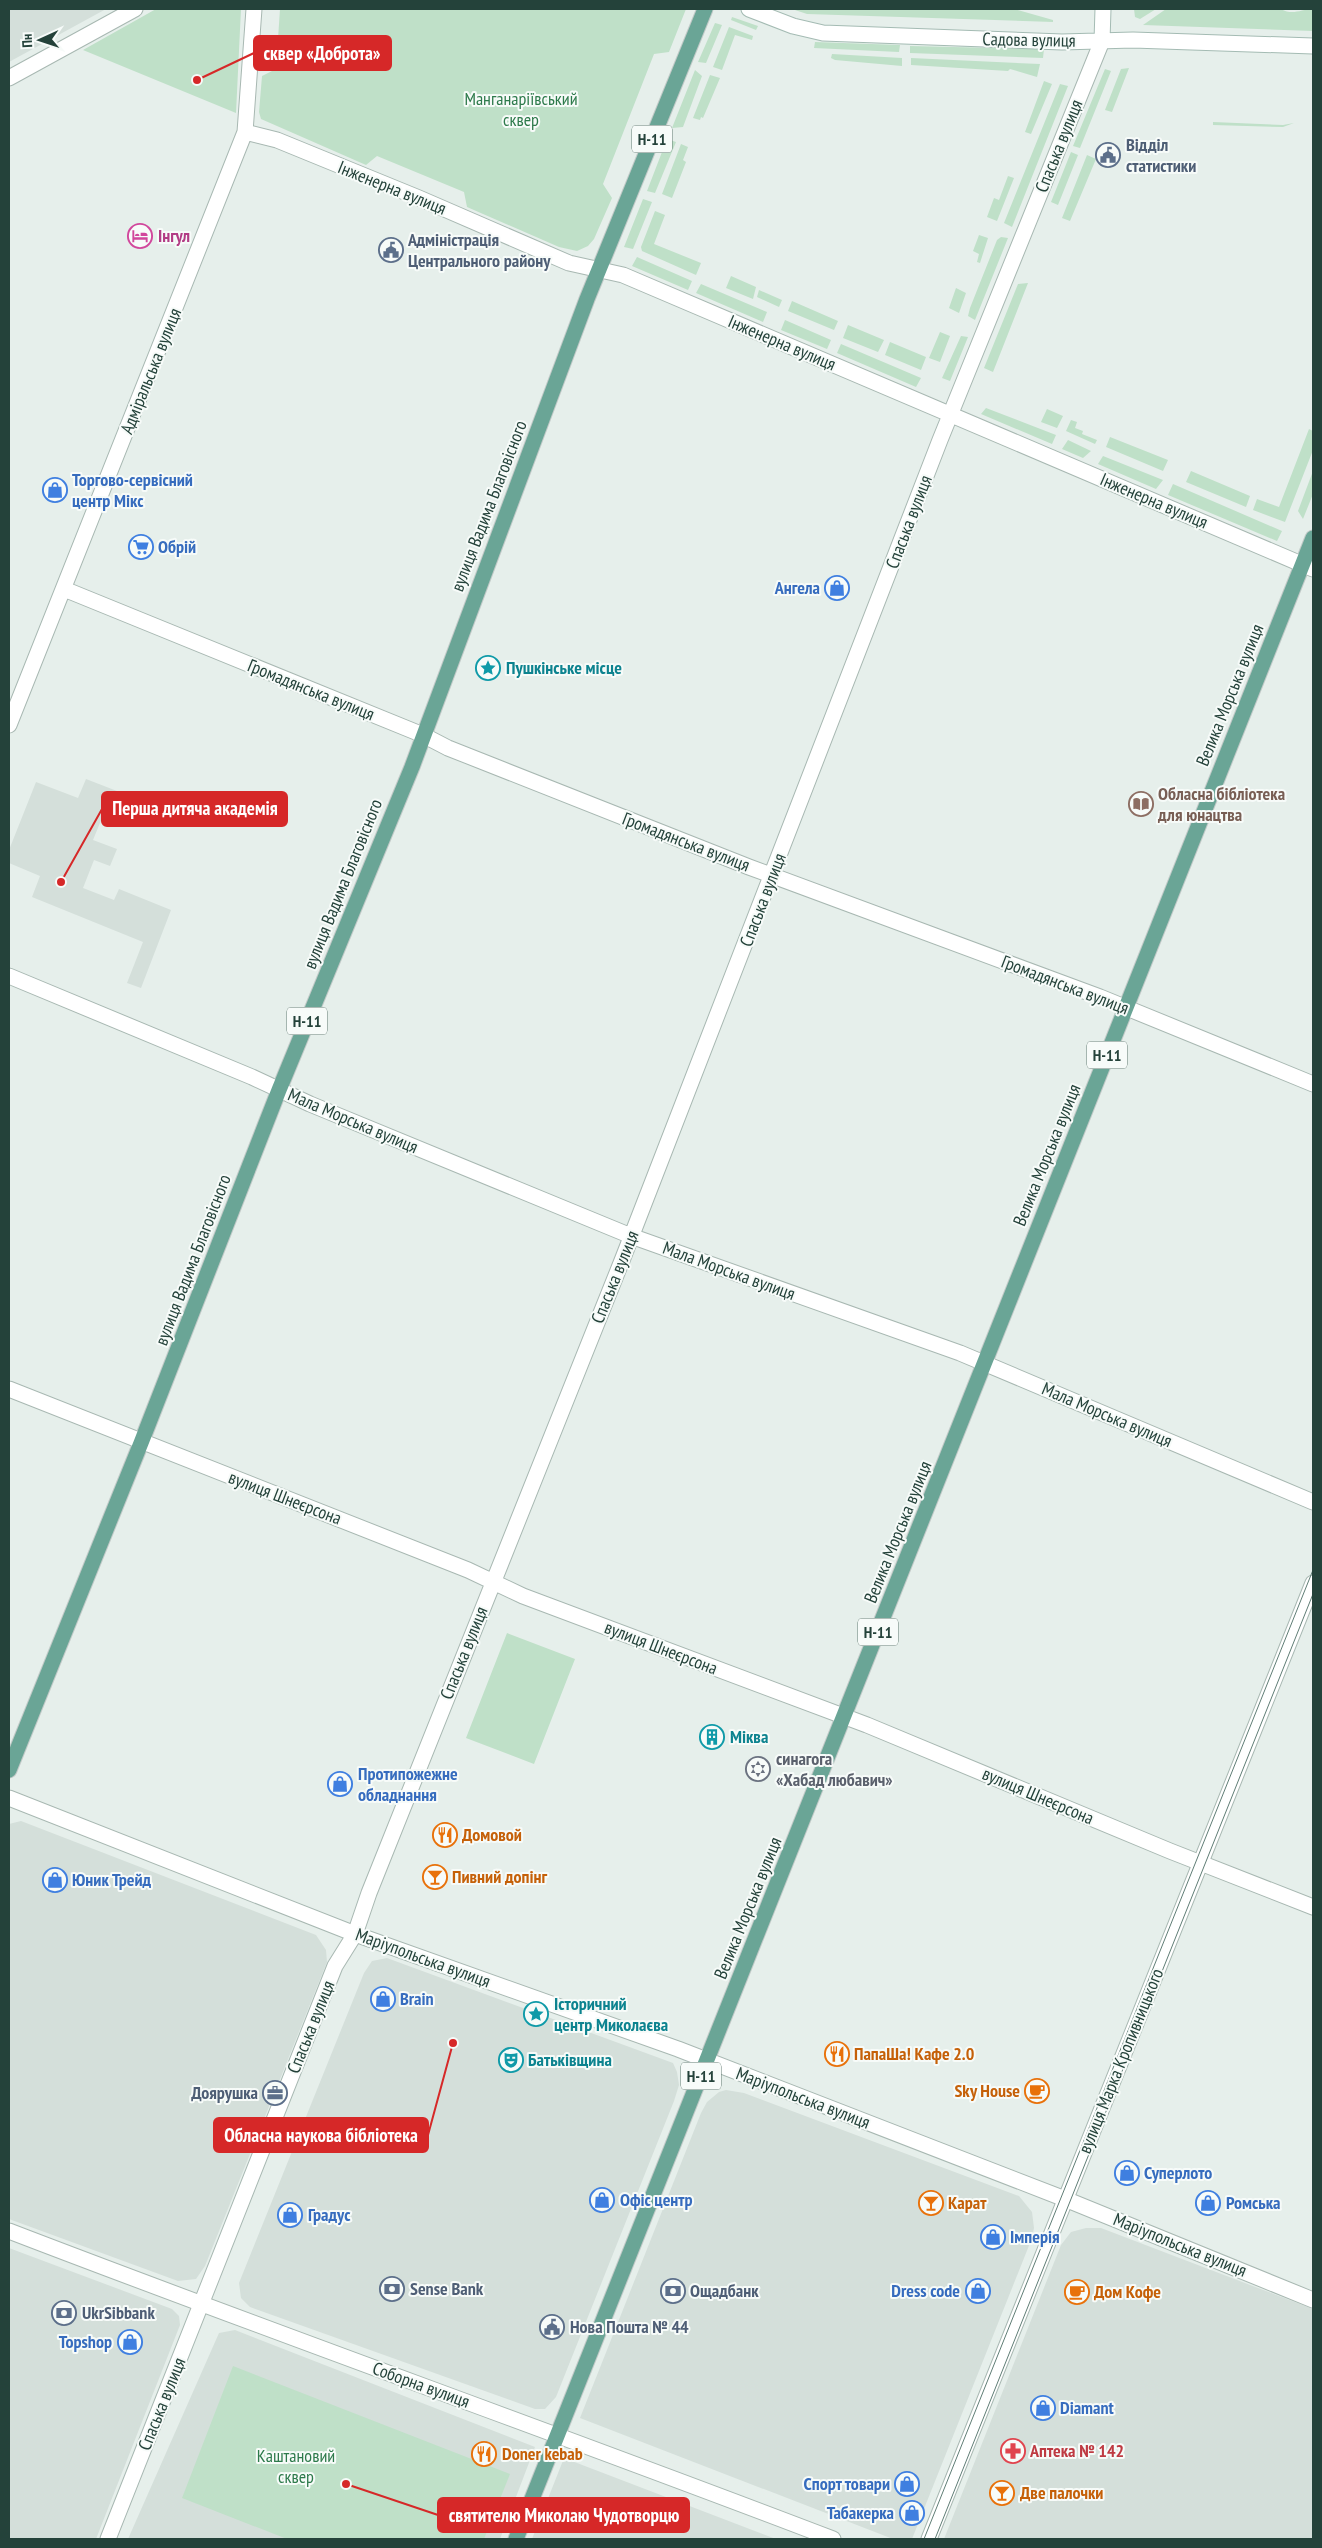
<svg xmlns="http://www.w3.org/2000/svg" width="1322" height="2548" viewBox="0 0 1322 2548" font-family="'PT Sans Narrow',sans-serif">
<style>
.built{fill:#d4dfda}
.green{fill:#bfe0c8}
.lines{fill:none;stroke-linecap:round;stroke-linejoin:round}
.pedestrian-casing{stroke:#a8b8b2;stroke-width:17}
.minor-casing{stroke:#a8b8b2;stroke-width:17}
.tertiary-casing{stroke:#a8b8b2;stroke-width:17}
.secondary-casing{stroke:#a4bbb3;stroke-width:17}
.primary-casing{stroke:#c2cac8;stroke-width:17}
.pedestrian{stroke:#fff;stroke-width:15}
.minor{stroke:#fff;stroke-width:15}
.tertiary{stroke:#fff;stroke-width:15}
.secondary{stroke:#fff;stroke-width:15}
.primary{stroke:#6aa596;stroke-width:15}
.tram{stroke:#5f7d75;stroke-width:1}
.labels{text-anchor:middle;stroke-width:4;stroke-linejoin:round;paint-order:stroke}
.shield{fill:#f7fbf9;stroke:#637a73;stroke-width:1}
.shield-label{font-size:16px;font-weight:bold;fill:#24423a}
.street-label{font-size:18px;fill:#24423a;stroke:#f7fbf9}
.park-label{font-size:18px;fill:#2d7a4b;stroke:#f7fbf9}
.service-label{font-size:18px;font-weight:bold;fill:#4e5e75;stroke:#f7fbf9;text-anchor:start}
.hotel-label{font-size:18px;font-weight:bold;fill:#b23c85;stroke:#f7fbf9;text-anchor:start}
.shop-label{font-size:18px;font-weight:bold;fill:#366cbe;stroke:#f7fbf9;text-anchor:start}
.culture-label{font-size:18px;font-weight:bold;fill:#0d838f;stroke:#f7fbf9;text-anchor:start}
.education-label{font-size:18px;font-weight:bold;fill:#785e54;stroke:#f7fbf9;text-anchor:start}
.worship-label{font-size:18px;font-weight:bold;fill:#5b616d;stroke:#f7fbf9;text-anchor:start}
.food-label{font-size:18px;font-weight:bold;fill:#c56008;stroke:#f7fbf9;text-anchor:start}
.health-label{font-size:18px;font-weight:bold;fill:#be3a42;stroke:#f7fbf9;text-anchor:start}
.leader{fill:none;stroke:#d62828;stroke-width:2}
.callout-dot{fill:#d62828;stroke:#f7fbf9;stroke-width:2}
.callout{fill:#d62828;stroke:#d62828;stroke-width:2}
.callout-label{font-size:19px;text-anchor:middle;font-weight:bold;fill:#fff}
</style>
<rect width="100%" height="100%" fill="#e6efeb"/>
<path class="built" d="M9 9H106L9 62Z
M86 779 135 798 125 822 104 813 93 840 117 849 110 866 94 860 83 888 114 900 119 889 171 910 141 988 127 983 143 942 32 897 40 876 9 863V850L36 782 78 798Z
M21 1821 316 1935 326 1950 327 1962 205 2266 196 2279 178 2281 9 2219V1824Z
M387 1958 673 2063 677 2072 679 2085 674 2101 556 2397 545 2409H535L250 2307 241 2298 239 2283 364 1973 372 1961Z
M726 2090 744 2093 1019 2196 1032 2212 1034 2228 1032 2238 912 2539H893L580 2418 701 2113 707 2102 719 2092Z
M1086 2228H1101L1313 2309V2539H944L1061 2245 1071 2232Z
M9 2248 172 2309 179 2316 180 2325 96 2539H9Z
M235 2330 535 2447 500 2539H128L219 2333Z
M564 2458 776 2539H532Z"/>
<path class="green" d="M156 9H241L236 113 83 50Z
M280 9H686L669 52 654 54 603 184 612 198 594 239 588 246 577 251 559 247 467 207 464 192 377 156 366 165 261 119 259 112 262 76 276 69Z
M792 9H1014L1053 20V22L807 14Z
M1134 9H1156L1140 19 1135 17Z
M1166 9H1281C1293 16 1301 9 1313 9V31L1143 25Z
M732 17 758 26 756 30 731 20Z
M715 23 722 25 706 63 698 62Z
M729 27 753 36 752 40 735 35 722 70 713 67Z
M815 42 900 45 899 52 814 48Z
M910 46 1044 49 1043 58 910 53Z
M832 54 902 58V66L835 60 831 58Z
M911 58 1040 64 1037 77 1010 69 1008 71 911 65Z
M1129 68 1112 112 1105 110 1121 69Z
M1105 69 1111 71 1080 148 1073 146Z
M695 70 702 76 683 127 672 128Z
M710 75 720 78 703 118 701 117 700 120 693 118Z
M1044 81 1052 84 1031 134 1025 132Z
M1060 84 1068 86 1012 227 1004 223Z
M1213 122 1283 125 1294 123 1283 127 1213 125Z
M667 139 676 142 655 193 647 191Z
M681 144 688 147 683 160 686 162 672 198 662 194Z
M1071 152 1078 155 1058 205 1051 202Z
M1087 155 1096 159 1070 221 1062 218Z
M1008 176 1014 178 997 221 987 217 994 198 999 200Z
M643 199 652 202 633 249 624 247Z
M655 211 665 215 654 244 701 263 696 275 642 251 641 247Z
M979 235 988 238 980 263 977 262 979 254 973 251Z
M1001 237 1008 238 975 320 968 316 970 308 997 240Z
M637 257 692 281 688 290 632 266Z
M731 276 756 287 753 299 726 288Z
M1028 283 993 372 984 368 1018 284Z
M701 284 767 312 763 322 696 293Z
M956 288 966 293 959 313 949 308Z
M759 290 782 300 779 307 757 297Z
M792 301 838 321 834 330 788 311Z
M785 320 831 340 827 349 781 330Z
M848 325 884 340 878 352 843 338Z
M940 332 950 336 940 362 929 358Z
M961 336 968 337 950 381 942 378Z
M890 342 926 357 921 370 885 355Z
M841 344 921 378 916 387 837 353Z
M986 408 1056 435 1052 444 981 414Z
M1047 409 1063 416 1057 428 1041 422Z
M1071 420 1077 422 1075 428 1083 431 1082 434 1097 440 1095 444 1066 431Z
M1309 429 1313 431V450L1285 522 1253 510 1257 499 1279 507Z
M1110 437 1168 460 1163 471 1106 447Z
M1068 440 1091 451 1083 458 1062 449Z
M1103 456 1163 480 1156 489 1098 464Z
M1191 471 1250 496 1246 507 1186 482Z
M1313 471V494L1303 519 1298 511Z
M1173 484 1282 531 1277 541 1168 495Z
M507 1633 575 1659 534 1764 466 1738Z
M233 2366 510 2474 484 2539H287L182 2498Z"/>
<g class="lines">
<defs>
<path id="pedestrian" d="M9 2231C282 2336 559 2434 833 2539"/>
<path id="minor" d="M9 78 135 9
M245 132 277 140 419 198 569 263 623 275 1313 569
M64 589 423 735 448 748 749 867 1100 997 1313 1084
M9 725 245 132 254 9
M9 976 252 1077 310 1104 631 1236 960 1353 1313 1502
M9 1389 468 1570 523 1596 867 1725 1170 1851 1313 1907
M108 2539 335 1966 355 1934 369 1893 623 1258 940 440 1102 41
M929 2539 1313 1583"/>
<path id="tertiary" d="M9 1798 355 1934 678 2049 1065 2199 1313 2300"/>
<path id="secondary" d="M749 9 793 26 823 33 1062 42 1133 40 1313 46
M1102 41 1103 9"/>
<path id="primary" d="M9 1770 141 1443 279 1090 412 767 587 299 705 9
M516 2539 1313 538"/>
</defs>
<use href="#pedestrian" class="pedestrian-casing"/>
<use href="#minor" class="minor-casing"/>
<use href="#tertiary" class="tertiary-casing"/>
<use href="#secondary" class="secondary-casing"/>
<use href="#primary" class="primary-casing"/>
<use href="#pedestrian" class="pedestrian"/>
<use href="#minor" class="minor"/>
<use href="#tertiary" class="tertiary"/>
<use href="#secondary" class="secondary"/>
<use href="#primary" class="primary"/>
<path class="tram" d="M924 2539 1313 1570
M935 2539 1313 1594"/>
</g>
<defs>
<symbol id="civic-ring" viewBox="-11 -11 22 22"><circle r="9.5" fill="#f7fbf9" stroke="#5c6f8a" stroke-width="1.5"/><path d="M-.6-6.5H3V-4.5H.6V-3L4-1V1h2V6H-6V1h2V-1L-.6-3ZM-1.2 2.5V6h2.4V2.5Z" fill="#5c6f8a"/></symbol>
<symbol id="hotel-ring" viewBox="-11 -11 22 22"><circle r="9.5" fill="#f7fbf9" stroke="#d1479c" stroke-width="1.5"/><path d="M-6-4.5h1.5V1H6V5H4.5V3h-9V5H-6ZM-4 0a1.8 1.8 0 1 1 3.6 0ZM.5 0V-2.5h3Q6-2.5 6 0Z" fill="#d1479c"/></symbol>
<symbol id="shop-ring" viewBox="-11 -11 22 22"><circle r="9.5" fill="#f7fbf9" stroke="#3f7fe0" stroke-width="1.5"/><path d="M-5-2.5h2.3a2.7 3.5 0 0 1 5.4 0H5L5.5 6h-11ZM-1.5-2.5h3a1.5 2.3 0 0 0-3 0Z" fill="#3f7fe0"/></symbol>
<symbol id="supermarket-ring" viewBox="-11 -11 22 22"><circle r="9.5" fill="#f7fbf9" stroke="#3f7fe0" stroke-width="1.5"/><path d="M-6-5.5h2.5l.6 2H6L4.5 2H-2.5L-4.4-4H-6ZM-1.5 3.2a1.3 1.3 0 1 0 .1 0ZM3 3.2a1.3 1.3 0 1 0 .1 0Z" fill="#3f7fe0"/></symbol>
<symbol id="sight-ring" viewBox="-11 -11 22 22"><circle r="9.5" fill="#f7fbf9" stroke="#0f9aa8" stroke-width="1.5"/><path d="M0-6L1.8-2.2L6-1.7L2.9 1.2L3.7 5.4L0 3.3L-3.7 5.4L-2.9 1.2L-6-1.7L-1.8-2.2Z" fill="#0f9aa8"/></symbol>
<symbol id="library-ring" viewBox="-11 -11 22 22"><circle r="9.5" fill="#f7fbf9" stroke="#8d6e63" stroke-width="1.5"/><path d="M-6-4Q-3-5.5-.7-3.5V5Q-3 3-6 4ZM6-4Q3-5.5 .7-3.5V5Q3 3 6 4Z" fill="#8d6e63"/></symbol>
<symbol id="building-ring" viewBox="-11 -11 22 22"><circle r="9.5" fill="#f7fbf9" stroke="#0f9aa8" stroke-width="1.5"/><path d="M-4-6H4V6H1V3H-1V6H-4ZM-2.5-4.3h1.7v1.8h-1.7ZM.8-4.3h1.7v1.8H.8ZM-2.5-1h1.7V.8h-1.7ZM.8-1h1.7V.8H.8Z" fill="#0f9aa8"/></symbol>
<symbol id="synagogue-ring" viewBox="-11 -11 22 22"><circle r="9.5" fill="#f7fbf9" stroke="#6b7280" stroke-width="1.5"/><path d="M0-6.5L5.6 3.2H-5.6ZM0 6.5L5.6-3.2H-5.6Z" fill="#6b7280"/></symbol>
<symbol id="restaurant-ring" viewBox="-11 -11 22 22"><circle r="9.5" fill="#f7fbf9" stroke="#e8710a" stroke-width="1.5"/><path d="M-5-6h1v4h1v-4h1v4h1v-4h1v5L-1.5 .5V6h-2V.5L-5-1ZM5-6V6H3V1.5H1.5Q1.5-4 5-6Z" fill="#e8710a"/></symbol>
<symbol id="bar-ring" viewBox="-11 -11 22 22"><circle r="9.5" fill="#f7fbf9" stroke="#e8710a" stroke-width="1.5"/><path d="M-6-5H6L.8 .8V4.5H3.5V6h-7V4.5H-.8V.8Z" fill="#e8710a"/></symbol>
<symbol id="theatre-ring" viewBox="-11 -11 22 22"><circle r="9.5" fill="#f7fbf9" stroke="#0f9aa8" stroke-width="1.5"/><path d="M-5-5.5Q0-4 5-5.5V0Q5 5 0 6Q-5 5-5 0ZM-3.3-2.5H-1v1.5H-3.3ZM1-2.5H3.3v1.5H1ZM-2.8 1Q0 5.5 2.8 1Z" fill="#0f9aa8"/></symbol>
<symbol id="cafe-ring" viewBox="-11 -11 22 22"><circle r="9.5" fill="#f7fbf9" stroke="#e8710a" stroke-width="1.5"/><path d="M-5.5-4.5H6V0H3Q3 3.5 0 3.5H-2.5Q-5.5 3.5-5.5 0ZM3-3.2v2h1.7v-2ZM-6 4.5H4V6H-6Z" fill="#e8710a"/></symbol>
<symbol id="office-ring" viewBox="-11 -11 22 22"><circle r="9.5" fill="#f7fbf9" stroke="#5c6f8a" stroke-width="1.5"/><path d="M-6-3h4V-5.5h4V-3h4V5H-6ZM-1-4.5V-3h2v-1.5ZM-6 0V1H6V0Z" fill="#5c6f8a"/></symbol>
<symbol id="bank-ring" viewBox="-11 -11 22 22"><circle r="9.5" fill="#f7fbf9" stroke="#5c6f8a" stroke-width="1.5"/><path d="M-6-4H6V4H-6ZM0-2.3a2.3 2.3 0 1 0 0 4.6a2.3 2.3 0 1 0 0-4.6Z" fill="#5c6f8a"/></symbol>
<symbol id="pharmacy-ring" viewBox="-11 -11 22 22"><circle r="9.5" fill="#f7fbf9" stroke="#e0444e" stroke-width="1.5"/><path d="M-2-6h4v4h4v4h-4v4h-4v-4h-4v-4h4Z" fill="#e0444e"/></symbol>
</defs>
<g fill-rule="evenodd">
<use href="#civic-ring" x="1094" y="141" width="28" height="28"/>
<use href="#hotel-ring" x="126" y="222" width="28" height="28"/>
<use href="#civic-ring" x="377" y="236" width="28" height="28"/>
<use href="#shop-ring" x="41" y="476" width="28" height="28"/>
<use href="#supermarket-ring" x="127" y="533" width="28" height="28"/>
<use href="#shop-ring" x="823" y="574" width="28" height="28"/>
<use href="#sight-ring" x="474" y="654" width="28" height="28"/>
<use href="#library-ring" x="1127" y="790" width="28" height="28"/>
<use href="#building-ring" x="698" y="1723" width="28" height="28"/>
<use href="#synagogue-ring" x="744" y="1755" width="28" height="28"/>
<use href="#shop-ring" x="326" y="1770" width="28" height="28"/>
<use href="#restaurant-ring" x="431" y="1821" width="28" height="28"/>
<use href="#bar-ring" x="421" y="1863" width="28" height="28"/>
<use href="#shop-ring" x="41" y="1866" width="28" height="28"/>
<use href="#shop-ring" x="369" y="1985" width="28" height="28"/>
<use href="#sight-ring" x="522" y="2000" width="28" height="28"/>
<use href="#restaurant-ring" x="823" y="2040" width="28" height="28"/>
<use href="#theatre-ring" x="497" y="2046" width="28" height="28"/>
<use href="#cafe-ring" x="1023" y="2077" width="28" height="28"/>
<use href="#office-ring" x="261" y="2079" width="28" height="28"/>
<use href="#shop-ring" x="1113" y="2159" width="28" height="28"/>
<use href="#shop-ring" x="588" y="2186" width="28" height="28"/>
<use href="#bar-ring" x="917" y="2189" width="28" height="28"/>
<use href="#shop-ring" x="1194" y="2189" width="28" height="28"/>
<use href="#shop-ring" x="276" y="2201" width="28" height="28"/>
<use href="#shop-ring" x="979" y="2223" width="28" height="28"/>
<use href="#bank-ring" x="378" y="2275" width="28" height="28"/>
<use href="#bank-ring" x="659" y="2277" width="28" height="28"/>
<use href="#shop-ring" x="964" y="2277" width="28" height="28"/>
<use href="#cafe-ring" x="1063" y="2278" width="28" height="28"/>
<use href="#bank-ring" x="50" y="2299" width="28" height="28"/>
<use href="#civic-ring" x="538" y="2313" width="28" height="28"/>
<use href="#shop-ring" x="116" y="2328" width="28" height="28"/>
<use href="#shop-ring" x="1029" y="2394" width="28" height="28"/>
<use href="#pharmacy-ring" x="999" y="2437" width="28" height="28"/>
<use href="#restaurant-ring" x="470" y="2440" width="28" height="28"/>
<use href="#shop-ring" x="893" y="2470" width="28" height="28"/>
<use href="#bar-ring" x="988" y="2479" width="28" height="28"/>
<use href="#shop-ring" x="898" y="2499" width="28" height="28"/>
</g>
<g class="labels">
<g class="shield">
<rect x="632" y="125.5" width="40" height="27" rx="4"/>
<rect x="287" y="1007.5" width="40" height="27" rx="4"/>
<rect x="1087" y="1041.5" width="40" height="27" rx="4"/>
<rect x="858" y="1618.5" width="40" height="27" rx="4"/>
<rect x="681" y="2062.5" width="40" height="27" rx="4"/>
</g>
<g class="shield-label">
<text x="652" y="145">Н-11</text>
<text x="307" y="1027">Н-11</text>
<text x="1107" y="1061">Н-11</text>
<text x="878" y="1638">Н-11</text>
<text x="701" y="2082">Н-11</text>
</g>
<g class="street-label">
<text transform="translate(1029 40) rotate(1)" y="6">Садова вулиця</text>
<text transform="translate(1059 146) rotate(-68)" y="6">Спаська вулиця</text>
<text transform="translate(392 188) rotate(22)" y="6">Інженерна вулиця</text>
<text transform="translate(782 343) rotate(23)" y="6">Інженерна вулиця</text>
<text transform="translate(151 371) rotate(-68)" y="6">Адміральська вулиця</text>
<text transform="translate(1154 501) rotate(23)" y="6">Інженерна вулиця</text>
<text transform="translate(489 506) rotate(-69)" y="6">вулиця Вадима Благовісного</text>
<text transform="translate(909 522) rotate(-69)" y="6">Спаська вулиця</text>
<text transform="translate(311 690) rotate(22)" y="6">Громадянська вулиця</text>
<text transform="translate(1230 695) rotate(-68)" y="6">Велика Морська вулиця</text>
<text transform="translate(686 842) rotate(21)" y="6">Громадянська вулиця</text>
<text transform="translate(343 884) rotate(-68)" y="6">вулиця Вадима Благовісного</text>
<text transform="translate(763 900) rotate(-69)" y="6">Спаська вулиця</text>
<text transform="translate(1065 985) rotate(21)" y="6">Громадянська вулиця</text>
<text transform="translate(353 1121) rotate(23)" y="6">Мала Морська вулиця</text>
<text transform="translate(1047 1155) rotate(-68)" y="6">Велика Морська вулиця</text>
<text transform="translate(193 1260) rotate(-69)" y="6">вулиця Вадима Благовісного</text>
<text transform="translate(729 1271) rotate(20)" y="6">Мала Морська вулиця</text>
<text transform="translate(615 1277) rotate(-68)" y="6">Спаська вулиця</text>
<text transform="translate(1107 1415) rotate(23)" y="6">Мала Морська вулиця</text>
<text transform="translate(285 1498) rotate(21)" y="6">вулиця Шнеєрсона</text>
<text transform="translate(898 1532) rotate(-68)" y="6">Велика Морська вулиця</text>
<text transform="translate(661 1648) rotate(21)" y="6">вулиця Шнеєрсона</text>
<text transform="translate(464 1653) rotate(-68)" y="6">Спаська вулиця</text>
<text transform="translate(1038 1796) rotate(23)" y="6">вулиця Шнеєрсона</text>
<text transform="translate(748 1908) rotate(-68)" y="6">Велика Морська вулиця</text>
<text transform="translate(423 1958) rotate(20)" y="6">Маріупольська вулиця</text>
<text transform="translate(311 2027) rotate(-68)" y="6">Спаська вулиця</text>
<text transform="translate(1121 2061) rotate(-68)" y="6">вулиця Марка Кропивницького</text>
<text transform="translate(803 2098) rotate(21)" y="6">Маріупольська вулиця</text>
<text transform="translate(1180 2245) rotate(22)" y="6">Маріупольська вулиця</text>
<text transform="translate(421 2385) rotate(20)" y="6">Соборна вулиця</text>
<text transform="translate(162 2404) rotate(-68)" y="6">Спаська вулиця</text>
</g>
<g class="park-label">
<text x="521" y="105">Манганаріївський<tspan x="521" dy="21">сквер</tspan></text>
<text x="296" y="2462">Каштановий<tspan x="296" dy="21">сквер</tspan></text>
</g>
<g class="service-label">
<text x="1126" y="151">Відділ<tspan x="1126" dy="21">статистики</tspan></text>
<text x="408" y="246">Адміністрація<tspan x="408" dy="21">Центрального району</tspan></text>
<text x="258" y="2099" text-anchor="end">Доярушка</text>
<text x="410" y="2295">Sense Bank</text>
<text x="690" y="2297">Ощадбанк</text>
<text x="82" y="2319">UkrSibbank</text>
<text x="570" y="2333">Нова Пошта № 44</text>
</g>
<g class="hotel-label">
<text x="158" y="242">Інгул</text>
</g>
<g class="shop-label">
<text x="72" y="486">Торгово-сервісний<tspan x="72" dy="21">центр Мікс</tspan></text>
<text x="158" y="553">Обрій</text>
<text x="820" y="594" text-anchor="end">Ангела</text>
<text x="358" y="1780">Протипожежне<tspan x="358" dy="21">обладнання</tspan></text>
<text x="72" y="1886">Юник Трейд</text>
<text x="400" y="2005">Brain</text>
<text x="1144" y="2179">Суперлото</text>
<text x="620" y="2206">Офіс центр</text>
<text x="1226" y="2209">Ромська</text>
<text x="308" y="2221">Градус</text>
<text x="1010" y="2243">Імперія</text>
<text x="960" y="2297" text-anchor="end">Dress code</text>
<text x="112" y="2348" text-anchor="end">Topshop</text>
<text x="1060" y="2414">Diamant</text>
<text x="890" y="2490" text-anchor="end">Спорт товари</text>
<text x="894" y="2519" text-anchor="end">Табакерка</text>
</g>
<g class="culture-label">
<text x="506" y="674">Пушкінське місце</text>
<text x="730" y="1743">Міква</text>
<text x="554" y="2010">Історичний<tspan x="554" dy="21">центр Миколаєва</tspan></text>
<text x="528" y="2066">Батьківщина</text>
</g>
<g class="education-label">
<text x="1158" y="800">Обласна бібліотека<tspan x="1158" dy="21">для юнацтва</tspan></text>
</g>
<g class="worship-label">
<text x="776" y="1765">синагога<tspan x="776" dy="21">«Хабад любавич»</tspan></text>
</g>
<g class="food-label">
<text x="462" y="1841">Домовой</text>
<text x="452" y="1883">Пивний допінг</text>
<text x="854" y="2060">ПапаШа! Кафе 2.0</text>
<text x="1020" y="2097" text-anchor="end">Sky House</text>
<text x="948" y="2209">Карат</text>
<text x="1094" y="2298">Дом Кофе</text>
<text x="502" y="2460">Doner kebab</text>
<text x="1020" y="2499">Две палочки</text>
</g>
<g class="health-label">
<text x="1030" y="2457">Аптека № 142</text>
</g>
</g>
<path class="leader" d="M197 80L254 53M61 882L102 809M453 2043L428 2135M346 2484L438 2515"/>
<g class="callout-dot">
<circle cx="197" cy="80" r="5"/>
<circle cx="61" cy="882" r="5"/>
<circle cx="453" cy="2043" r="5"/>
<circle cx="346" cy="2484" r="5"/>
</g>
<g class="callout">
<rect x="254" y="36" width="137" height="34" rx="5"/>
<rect x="102" y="792" width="185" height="34" rx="5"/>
<rect x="214" y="2118" width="214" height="34" rx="5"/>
<rect x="438" y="2498" width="251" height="34" rx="5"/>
</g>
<g class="callout-label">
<text x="322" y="60">сквер «Доброта»</text>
<text x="195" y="815">Перша дитяча академія</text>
<text x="321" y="2142">Обласна наукова бібліотека</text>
<text x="564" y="2522">святителю Миколаю Чудотворцю</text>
</g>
<rect width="1322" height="2548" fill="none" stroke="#24423a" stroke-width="20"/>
<g transform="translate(40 40) rotate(267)" stroke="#f7fbf9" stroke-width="4" paint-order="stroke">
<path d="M0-4L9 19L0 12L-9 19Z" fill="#24423a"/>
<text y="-8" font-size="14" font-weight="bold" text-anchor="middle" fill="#24423a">Пн</text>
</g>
</svg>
